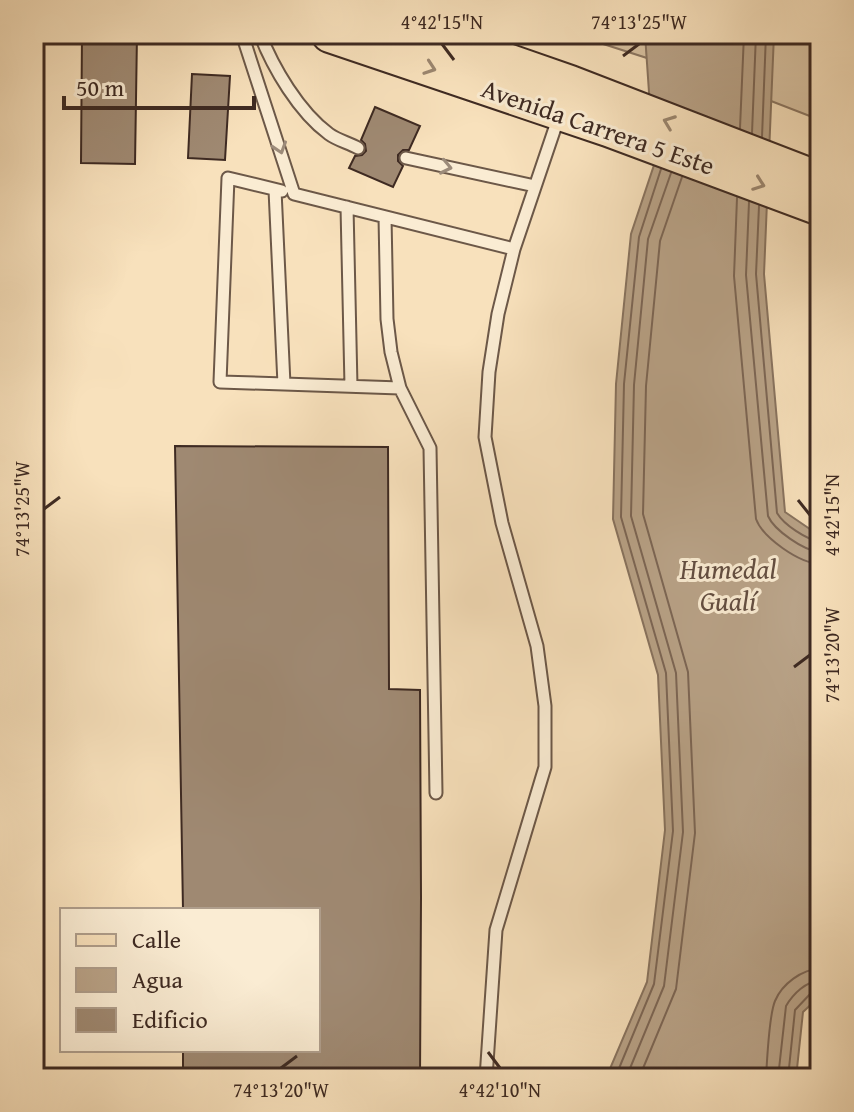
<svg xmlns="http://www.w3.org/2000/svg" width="854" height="1112" viewBox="0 0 854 1112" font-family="'Gentium Book Plus',serif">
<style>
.green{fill:#d8c2a2;stroke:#8b7662;stroke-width:2}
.water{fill:#b9a388;stroke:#88735f;stroke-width:2}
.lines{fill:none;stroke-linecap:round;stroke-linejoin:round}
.shore{stroke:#7c6655;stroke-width:2}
.building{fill:#9f8972;stroke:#3e2a22;stroke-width:2}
.lane-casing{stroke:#6c5848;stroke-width:15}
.primary-casing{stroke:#3e2a22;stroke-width:40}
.lane{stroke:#faecd3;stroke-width:11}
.primary{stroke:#f8e1bc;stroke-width:36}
.oneway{stroke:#9b866f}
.oneway2{stroke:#9c8b7a}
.ticks{fill:none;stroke:#3e2a22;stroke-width:3}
.labels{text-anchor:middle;stroke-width:6;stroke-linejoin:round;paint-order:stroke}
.street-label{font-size:26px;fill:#3e2a22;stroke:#faecd3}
.water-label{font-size:28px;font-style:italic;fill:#634e41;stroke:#faecd3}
.neatline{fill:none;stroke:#3e2a22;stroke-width:3}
.ticks-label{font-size:20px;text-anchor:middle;fill:#3e2a22}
</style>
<rect width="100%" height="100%" fill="#f8e1bc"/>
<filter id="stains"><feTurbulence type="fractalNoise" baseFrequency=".0025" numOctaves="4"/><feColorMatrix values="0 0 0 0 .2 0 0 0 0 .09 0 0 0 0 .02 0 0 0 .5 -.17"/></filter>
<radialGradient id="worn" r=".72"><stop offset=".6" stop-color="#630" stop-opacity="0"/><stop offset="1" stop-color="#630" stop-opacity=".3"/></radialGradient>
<path class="green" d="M572 34H646L647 58Z
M771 34H820V120L771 101Z"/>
<path class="water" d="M645 34H774L764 274 785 512 820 536V996L803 1012 796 1078H606L647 982 665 830 658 675 613 519 616 384 631 234 654 165Z"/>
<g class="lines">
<path class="shore" d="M740 128 744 34
M752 133 756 34
M762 137 766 34
M737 198 734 276 756 519C763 538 799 563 820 564
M749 202 746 275 768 516C774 530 804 551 820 552
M759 206 756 274 777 513C784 525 806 539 820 542
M615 1078 654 984 673 831 666 673 621 517 624 384 639 237 661 169
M626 1078 664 986 683 832 676 673 631 516 634 385 648 239 671 173
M639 1078 676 989 695 833 688 672 643 514 646 386 660 241 682 177
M766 1078C767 1061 769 1015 775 1001 782 984 802 969 820 969
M778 1078 786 1006C793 994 806 981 820 981
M788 1078 795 1010 812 992 820 991"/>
</g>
<path class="building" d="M82 34H137L135 164 81 163Z
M192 74 230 76 225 160 188 158Z
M375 107 420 126 409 150H403L398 155V161L403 166 393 187 349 168 355 156 362 155 366 151 365 144 361 140Z
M175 446 388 447 389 689 420 690 421 898 420 1078H183V1050H318V910H183Z"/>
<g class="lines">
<defs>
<path id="lane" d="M242 34 294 194 514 249
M260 34C273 68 299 112 329 134 337 140 349 143 358 148
M406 158 535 186
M275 190 284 384 400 388 391 352 387 319 385 217
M282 191 228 178 220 382 284 384
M347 207 351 386
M400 388 430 448 436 793
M486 1078 496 930 545 767V706L537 646 502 523 485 437 489 372 498 314 514 249 559 116"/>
<path id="primary" d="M330 34 608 128 820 207
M427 34 570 84 808 176"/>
</defs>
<use href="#lane" class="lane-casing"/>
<use href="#primary" class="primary-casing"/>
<use href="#lane" class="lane"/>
<use href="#primary" class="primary"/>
</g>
<defs><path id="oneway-chevron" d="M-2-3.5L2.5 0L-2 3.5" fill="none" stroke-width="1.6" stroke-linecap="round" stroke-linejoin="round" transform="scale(2)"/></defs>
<g class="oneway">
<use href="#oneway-chevron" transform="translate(430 68) rotate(19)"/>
<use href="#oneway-chevron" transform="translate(669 122) rotate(-159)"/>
<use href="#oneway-chevron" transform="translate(759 184) rotate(20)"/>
</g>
<g class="oneway2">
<use href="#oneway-chevron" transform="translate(280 148) rotate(72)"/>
<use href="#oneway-chevron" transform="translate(446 167) rotate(12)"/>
</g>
<path class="ticks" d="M442 44 454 60M623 56 639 44M798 500 810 515M44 509 60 497M794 667 810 655M488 1052 500 1068M281 1068 297 1056"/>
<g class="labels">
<g class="street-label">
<text transform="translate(598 127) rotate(19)" y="9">Avenida Carrera 5 Este</text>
</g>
<g class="water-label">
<text x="728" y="579">Humedal<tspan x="728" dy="32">Gualí</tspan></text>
</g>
</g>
<rect width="854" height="1112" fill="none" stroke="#f8e1bc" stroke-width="88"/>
<rect x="60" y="908" width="260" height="144" fill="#faecd3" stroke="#af9e8c" stroke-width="2"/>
<rect x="76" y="934" width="40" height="12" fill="#f8e1bc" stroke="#af9e8c" stroke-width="2"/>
<text x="132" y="948" font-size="24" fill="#3e2a22">Calle</text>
<rect x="76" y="968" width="40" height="24" fill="#b9a388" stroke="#af9e8c" stroke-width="2"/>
<text x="132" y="988" font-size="24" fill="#3e2a22">Agua</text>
<rect x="76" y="1008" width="40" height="24" fill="#9f8972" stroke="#af9e8c" stroke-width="2"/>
<text x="132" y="1028" font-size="24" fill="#3e2a22">Edificio</text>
<path d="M64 96v12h190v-12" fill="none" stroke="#3e2a22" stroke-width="4"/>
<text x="76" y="96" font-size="24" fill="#3e2a22" stroke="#faecd3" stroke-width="6" paint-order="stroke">50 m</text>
<rect x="44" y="44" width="766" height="1024" class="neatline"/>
<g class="ticks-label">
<text x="442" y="29">4°42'15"N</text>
<text x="639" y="29">74°13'25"W</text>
<text transform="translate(22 509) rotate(-90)" y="7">74°13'25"W</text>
<text transform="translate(832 515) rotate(-90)" y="7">4°42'15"N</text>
<text transform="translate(832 655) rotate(-90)" y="7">74°13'20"W</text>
<text x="281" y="1097">74°13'20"W</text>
<text x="500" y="1097">4°42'10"N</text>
</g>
<rect width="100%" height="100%" filter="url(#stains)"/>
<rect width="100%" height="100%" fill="url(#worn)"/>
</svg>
